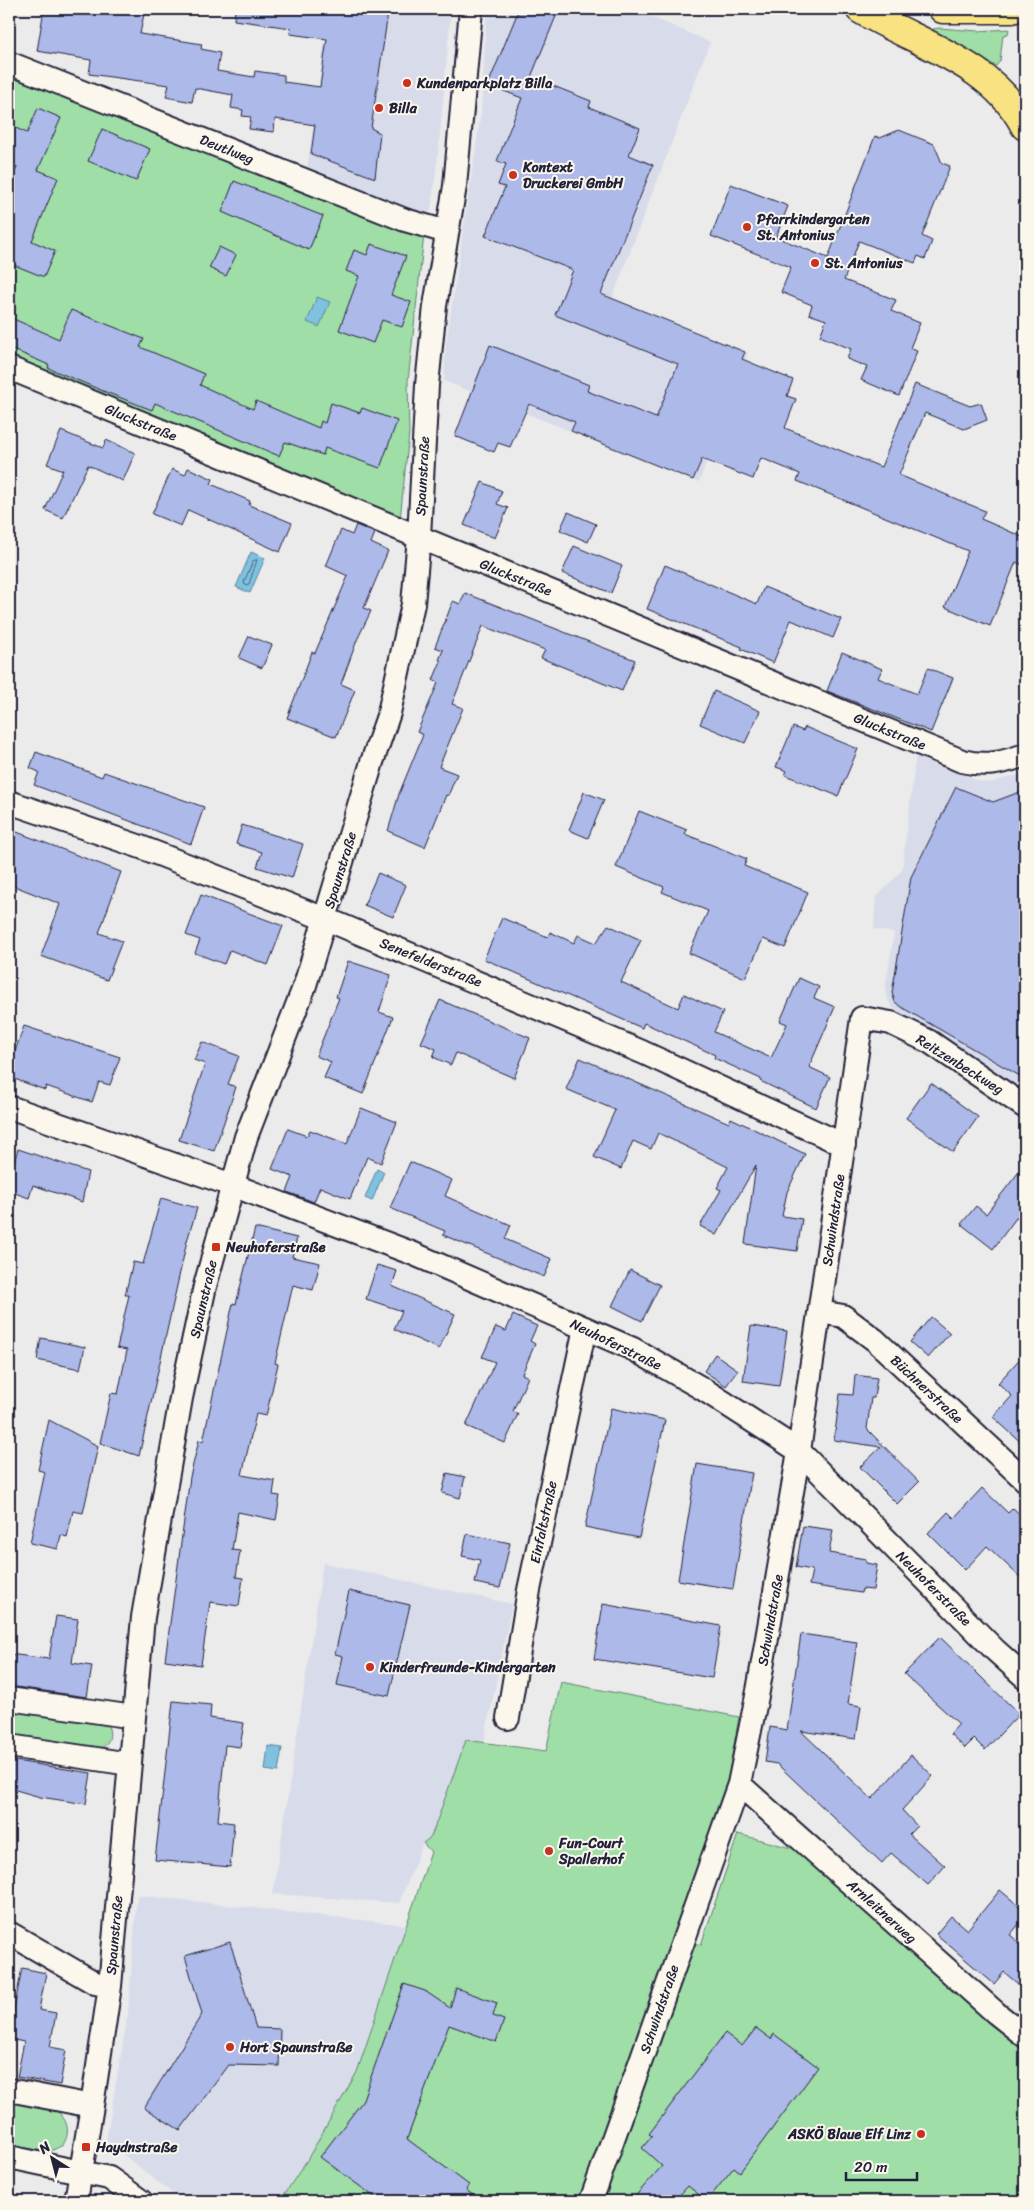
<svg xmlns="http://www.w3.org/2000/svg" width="1034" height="2210" viewBox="0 0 1034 2210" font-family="Sriracha,sans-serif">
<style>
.built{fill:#d8dcea}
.green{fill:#9fdea6;stroke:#608070}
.water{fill:#7fc2e0;stroke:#5a829e}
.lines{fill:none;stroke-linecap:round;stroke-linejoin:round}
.shore{stroke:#47627d;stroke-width:1}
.building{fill:#acb9e9;stroke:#22223b}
.minor-casing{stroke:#22223b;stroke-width:26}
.primary-casing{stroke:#22223b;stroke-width:31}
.minor{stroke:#fbf7ec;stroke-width:22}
.primary{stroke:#f8e281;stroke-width:28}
.poi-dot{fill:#c8321e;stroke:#fbf7ec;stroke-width:2}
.labels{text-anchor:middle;stroke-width:4;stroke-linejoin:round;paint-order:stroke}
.poi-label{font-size:14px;font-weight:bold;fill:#22223b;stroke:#fbf7ec;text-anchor:start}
.street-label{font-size:14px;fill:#22223b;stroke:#fbf7ec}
</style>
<rect width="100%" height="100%" fill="#ebebeb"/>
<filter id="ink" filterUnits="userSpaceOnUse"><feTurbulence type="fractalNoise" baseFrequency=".02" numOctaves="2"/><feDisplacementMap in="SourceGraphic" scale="10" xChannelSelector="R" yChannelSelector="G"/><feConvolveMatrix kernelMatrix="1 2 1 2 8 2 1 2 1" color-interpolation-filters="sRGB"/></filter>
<g filter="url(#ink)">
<path class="built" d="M329 9H451L439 146 431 210 427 216 307 169Z
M487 9H633L710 42 612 299 748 353 699 482 444 381 446 344 481 113Z
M916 753 978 781 989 783 1025 773V1094L936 1034 900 1013 893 1008 888 1000 885 990 894 933 874 929 876 898 902 870Z
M323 1563 512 1604 484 1742 466 1740 431 1838 423 1843 399 1903 273 1894Z
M137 1895 406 1925 357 2072 307 2160 280 2201H182L106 2141 128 2013Z"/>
<path class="green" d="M939 28 978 31 1009 29 1008 34 1003 35 1000 61 996 66 933 32V29Z
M16 74 424 235 408 381 409 433 400 520 9 358V106Z
M561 1682 739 1717 728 1778 673 1935 701 1945 738 1834 795 1849 991 2021 1025 2049V2201H280L307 2160 357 2072 431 1852 423 1843 431 1837 466 1740 546 1751Z
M9 1707 107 1724C113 1735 109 1745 98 1750L9 1736Z
M9 2100 58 2112C69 2122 70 2133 63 2145L49 2152 9 2145Z"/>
<path class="water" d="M317 297 330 302 319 327 307 322Z
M251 552 265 558 250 593 236 587Z
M377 1169 384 1172 372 1201 365 1198Z
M268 1746 282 1748 278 1772 265 1770Z"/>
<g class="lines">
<path class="shore" d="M257 560 249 584 245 585 244 582 253 561Z"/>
</g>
<path class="building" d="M44 9H145L140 34 202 44 201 49 220 53 217 71 254 77 255 71 269 73 284 75V82L320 87 327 39 290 34 291 28 234 20 235 9H376L388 13 371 128 380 133 375 178 311 154 315 125 275 119 274 132 249 129 251 117 242 116 243 110 231 108 233 95 195 88 192 102 166 97 169 85 89 74 91 60 37 51Z
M519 9H559L531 77 591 101 589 107 640 128 629 155 653 165 601 294 745 352 742 359 793 380 787 396 796 399 785 428 881 467 915 384 970 406 981 403 987 420 964 429 925 413 899 475 985 511 981 519 1025 538V566L1016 562 990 626 945 607 968 551 797 481 800 474 761 458 753 479 702 459 693 480 571 431 575 422 529 404 510 447 498 443 494 452 455 436 490 345 589 385 587 391 656 418 678 364 555 315 573 270 485 236 505 187 498 185 506 164 497 161 522 98 488 85Z
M38 108 61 118 38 170 58 178 32 241 55 251 44 277 9 263V187L17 167 9 163V125L27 133Z
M102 129 150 149 136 181 88 161Z
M899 130 934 144 942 163 950 166 922 236 932 241 925 259 918 256 915 263 859 241 844 280 896 300 891 311 920 323 910 348 917 351 899 396 861 380 867 367 847 359 851 349 820 336 826 320 809 314 812 305 781 292 791 267 711 236 731 184 788 206 776 237 828 258 875 136 880 138Z
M234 181 323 216 309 250 222 212Z
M371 244 406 256 391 295 411 302 402 327 382 320 373 343 339 330 359 276 346 271 354 250 367 255Z
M219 247 236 255 226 276 209 268Z
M71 310 144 339 140 347 204 374 200 385 253 409 256 401 319 428 321 421 325 423 331 403 360 413 362 408 397 421 380 468 325 448 323 455 285 442 279 456 155 403 152 410 103 391 48 368 49 365 9 348V317L59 339Z
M61 431 103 448 106 440 135 453 123 481 88 465 63 518 45 510 63 470 47 464Z
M188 468 213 479 211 484 250 501 249 505 292 523 280 552 188 510 181 526 152 514 172 469 185 475Z
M482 482 502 491 497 504 508 508 495 538 464 525Z
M568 512 596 524 588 542 560 530Z
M356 525 375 533 371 543 388 551 364 608 371 611 357 640 341 684 355 690 336 737 287 718 312 652 315 653 348 576 326 566 341 530 352 535Z
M574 546 622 566 611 593 562 573Z
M665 565 757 604 764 587 841 619 833 638 791 620 773 663 741 649 742 647 647 609Z
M465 593 635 660 622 691 541 658 545 650 483 626 452 704 463 708 439 767 457 774 448 796 446 795 425 847 388 831 399 794 423 735 417 732 438 683 433 680 441 661 439 660 443 650 435 647 453 601 460 604Z
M249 636 272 645 262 668 239 658Z
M842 652 882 669 878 678 917 694 928 668 953 678 931 732 827 691Z
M714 691 760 711 745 743 700 724Z
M793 727 803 731 805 727 858 749 838 796 785 775 787 771 776 767Z
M36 752 102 777 104 772 204 807 191 844 34 785 39 772 30 768Z
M956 787 993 802 1025 790V1079L901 1007 895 1002 892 993 911 877Z
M584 792 604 800 588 838 569 830Z
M639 811 687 830 685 834 747 859 744 866 808 892 785 948 763 939 745 978 689 953 708 911 662 892 664 887 616 867Z
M242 825 303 844 292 878 257 867 262 852 236 844Z
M9 829 121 872 99 933 122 941 107 980 41 956 60 904 9 884Z
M378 873 406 885 393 917 364 905Z
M201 895 283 926 268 965 230 950 224 964 195 953 200 940 186 935Z
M502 918 548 937 550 932 574 943 578 935 596 943 608 925 641 940 621 982 678 1008 684 994 723 1012 714 1032 771 1058 787 1024 780 1021 799 978 819 987 814 998 835 1007 809 1067 830 1077 816 1108 760 1081 761 1079 714 1058 715 1055 644 1023 642 1028 484 959Z
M348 961 391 975 379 1012 393 1017 363 1094 324 1078 331 1062 316 1056 339 998 336 997Z
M440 1000 530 1038 514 1078 456 1053 451 1065 433 1057 436 1049 421 1043Z
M24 1026 120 1057 110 1085 99 1082 92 1102 46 1086 45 1090 9 1077V1068Z
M202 1042 239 1056 228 1084 236 1087 214 1151 179 1140 205 1064 194 1060Z
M580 1058 729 1123 731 1118 805 1154 787 1192 782 1216 802 1219 797 1251 745 1244 756 1165 716 1235 700 1226 721 1190 717 1188 728 1167 658 1133 651 1149 633 1141 621 1169 594 1157 615 1110 566 1089Z
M931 1083 978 1117 953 1152 906 1118Z
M361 1108 397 1122 381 1163 367 1157 350 1199 320 1187 314 1202 287 1192 293 1177 272 1169 288 1129 307 1136 310 1130 347 1144Z
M18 1149 88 1172 82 1202 33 1185 29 1198 9 1191V1178Z
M410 1162 452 1180 445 1196 511 1225 505 1239 552 1259 544 1277 443 1235 445 1231 390 1208Z
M1025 1164V1206L993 1249 961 1224 976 1206 986 1214Z
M161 1198 197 1208 187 1241 139 1456 100 1443 111 1393 118 1394 127 1350 117 1348 129 1295H125L133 1262 143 1264Z
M255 1228 297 1238 292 1257 320 1263 313 1290 293 1285 275 1363 278 1364 266 1416 256 1414 242 1475 275 1481 273 1495 280 1496 276 1520 238 1512 232 1550 240 1551 236 1577 243 1578 239 1606 210 1602 201 1665 165 1660 190 1477 199 1440 203 1441 233 1303 236 1304Z
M377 1265 397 1271 392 1286 455 1314 439 1349 394 1329 402 1311 366 1299Z
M630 1270 660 1285 642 1321 612 1306Z
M513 1315 537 1326 530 1341 535 1344 522 1374 528 1377 513 1411 518 1414 505 1443 466 1426 495 1362 482 1357 496 1327 506 1331Z
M931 1317 950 1333 928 1358 910 1342Z
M751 1326 787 1331 779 1386 743 1381Z
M41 1338 85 1347 80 1369 37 1360Z
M1025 1353V1446L993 1417 1012 1396 998 1383Z
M715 1354 738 1370 726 1386 704 1371Z
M855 1375 877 1378 874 1398H871L867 1429 919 1482 897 1504 860 1467 881 1447 834 1440 840 1394 853 1395Z
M611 1408 665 1420 639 1538 585 1527Z
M49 1420 98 1446 83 1513 73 1511 67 1537 61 1535 58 1549 30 1543 45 1472 38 1470Z
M697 1464 752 1473 733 1589 678 1580Z
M447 1473 465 1477 460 1498 442 1493Z
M982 1488 1008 1513 1013 1508 1025 1519V1582L987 1546 965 1570 928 1533 948 1512 954 1518Z
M803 1526 833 1530 829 1553 866 1559V1563L877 1565 873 1590 862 1589 861 1593 809 1585 812 1570 796 1567Z
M467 1534 510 1543 500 1588 475 1583 480 1560 462 1556Z
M349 1591 410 1605 389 1696 337 1685 343 1656 335 1654Z
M603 1604 721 1626 712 1678 594 1659Z
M56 1616 78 1619 72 1663 92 1666 87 1697 9 1686V1654L49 1659Z
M801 1634 857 1642 848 1704 861 1706 856 1739 801 1731 872 1799 911 1755 933 1776 902 1810 917 1826 909 1834 945 1866 928 1885 891 1853 882 1863 777 1764 765 1762 770 1727 787 1730Z
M940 1637 1019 1714 985 1750 974 1739 965 1748 950 1734 959 1724 904 1674Z
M173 1701 211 1705 210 1718 244 1723 240 1747 225 1745 218 1821 234 1823 230 1867 155 1860Z
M9 1760 91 1773 86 1804 40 1797 9 1788Z
M1000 1890 1025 1911V1917L1010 1935 1025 1947V1990L1004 1972 994 1984 936 1934 951 1916 967 1930Z
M230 1942 256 2028 280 2029 279 2066 229 2065 180 2130 144 2108 202 2014 185 1956Z
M22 1968 46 1973 39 2010 56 2013 50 2047 66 2050 60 2085 17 2077 24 2042 9 2039V2035Z
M404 1984 425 1991 450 2008 456 1988 497 2003 493 2016 504 2020 496 2042 449 2025 407 2139 469 2185 466 2190 481 2201H380L320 2157 362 2102Z
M756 2028 771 2039 774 2034 818 2067 740 2172 734 2167 707 2201 688 2186 674 2201H631L662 2166 642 2148 652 2136 649 2134 725 2033 742 2046Z"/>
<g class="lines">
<defs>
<path id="minor" d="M9 63 405 220 447 232
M9 368 962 761C986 767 1002 763 1025 755
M9 802 138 846 338 924 642 1052 844 1145
M9 1107 232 1185 414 1254 633 1349 703 1389 799 1451 995 1650 1025 1677
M820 1312 843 1316 875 1340 1025 1480
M9 1699 134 1717
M508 1718 529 1590 585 1328
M9 1746 130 1764
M739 1784 996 2013 1025 2036
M9 1933 95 1983 110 1986
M9 2090 92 2106
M9 2157 109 2178 141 2201
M76 2201 92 2106 110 1986 143 1617 181 1398 205 1286 246 1137 305 985 372 762 389 713 413 604 419 537 427 385 435 306 455 186 471 9
M591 2201 739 1784 758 1691 799 1451 862 1018 891 1023 930 1042 1025 1107"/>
<path id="primary" d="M860 9C917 44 992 62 1025 126
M943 9H1012"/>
</defs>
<use href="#minor" class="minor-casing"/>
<use href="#primary" class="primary-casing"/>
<use href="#minor" class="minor"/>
<use href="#primary" class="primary"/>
</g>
</g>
<g class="poi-dot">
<circle cx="407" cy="83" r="5"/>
<circle cx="379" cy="108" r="5"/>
<circle cx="513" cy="175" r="5"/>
<circle cx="747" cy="227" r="5"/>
<circle cx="815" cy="263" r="5"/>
<rect x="211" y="1242" width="10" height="10" rx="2.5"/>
<circle cx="370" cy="1667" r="5"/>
<circle cx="549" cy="1851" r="5"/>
<circle cx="230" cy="2047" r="5"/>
<circle cx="921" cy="2134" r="5"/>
<rect x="81" y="2142" width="10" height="10" rx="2.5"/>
</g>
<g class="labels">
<g class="poi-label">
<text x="417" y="88">Kundenparkplatz Billa</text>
<text x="389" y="113">Billa</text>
<text x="523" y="172">Kontext<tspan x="523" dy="16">Druckerei GmbH</tspan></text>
<text x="757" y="224">Pfarrkindergarten<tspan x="757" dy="16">St. Antonius</tspan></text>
<text x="825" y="268">St. Antonius</text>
<text x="226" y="1252">Neuhoferstraße</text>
<text x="380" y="1672">Kinderfreunde-Kindergarten</text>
<text x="559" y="1848">Fun-Court<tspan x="559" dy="16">Spallerhof</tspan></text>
<text x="240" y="2052">Hort Spaunstraße</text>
<text x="911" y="2139" text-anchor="end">ASKÖ Blaue Elf Linz</text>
<text x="96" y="2152">Haydnstraße</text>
</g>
<g class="street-label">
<text transform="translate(227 149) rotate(22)" y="5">Deutlweg</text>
<text transform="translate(141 422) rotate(22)" y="5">Gluckstraße</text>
<text transform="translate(422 476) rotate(-87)" y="5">Spaunstraße</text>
<text transform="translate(516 577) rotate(22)" y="5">Gluckstraße</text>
<text transform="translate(890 731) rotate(22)" y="5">Gluckstraße</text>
<text transform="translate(340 870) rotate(-73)" y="5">Spaunstraße</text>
<text transform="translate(431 962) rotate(22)" y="5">Senefelderstraße</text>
<text transform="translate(960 1064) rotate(32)" y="5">Reitzenbeckweg</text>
<text transform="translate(833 1220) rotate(-82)" y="5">Schwindstraße</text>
<text transform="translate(203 1299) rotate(-77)" y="5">Spaunstraße</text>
<text transform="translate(616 1344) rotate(26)" y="5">Neuhoferstraße</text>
<text transform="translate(927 1389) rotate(43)" y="5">Büchnerstraße</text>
<text transform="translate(543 1522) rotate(-78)" y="5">Einfaltstraße</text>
<text transform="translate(934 1588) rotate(45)" y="5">Neuhoferstraße</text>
<text transform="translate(770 1620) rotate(-80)" y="5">Schwindstraße</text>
<text transform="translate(882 1911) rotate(42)" y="5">Arnleitnerweg</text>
<text transform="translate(114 1935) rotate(-85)" y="5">Spaunstraße</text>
<text transform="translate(659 2009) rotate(-71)" y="5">Schwindstraße</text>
</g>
</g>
<rect width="1034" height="2210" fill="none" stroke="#fbf7ec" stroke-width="30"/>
<rect x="15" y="15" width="1004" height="2180" fill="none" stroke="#22223b" stroke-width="2" filter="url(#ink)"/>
<g transform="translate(52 2158) rotate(324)" stroke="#fbf7ec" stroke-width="4" paint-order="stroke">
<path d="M0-4L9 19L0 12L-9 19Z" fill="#22223b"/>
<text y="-8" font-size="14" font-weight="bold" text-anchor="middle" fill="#22223b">N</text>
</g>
<path d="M846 2172v8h71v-8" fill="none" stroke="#22223b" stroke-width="2.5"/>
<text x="854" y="2172" font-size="15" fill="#22223b" stroke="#fbf7ec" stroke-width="4" paint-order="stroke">20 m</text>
</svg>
